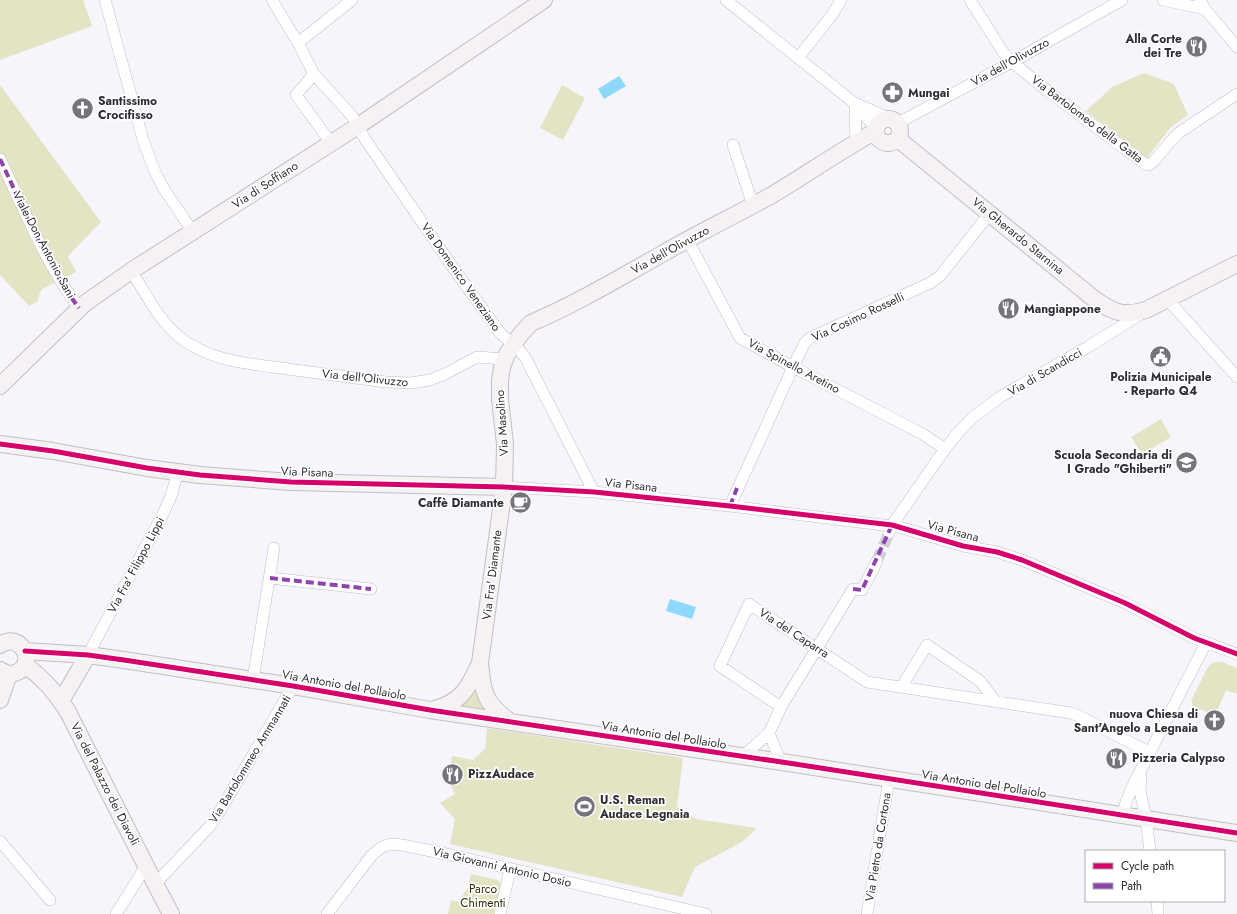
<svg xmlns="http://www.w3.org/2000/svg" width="1237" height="914" viewBox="0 0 1237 914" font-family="Jost,sans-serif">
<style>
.green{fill:#e3e4c3}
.water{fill:#8dd8fb}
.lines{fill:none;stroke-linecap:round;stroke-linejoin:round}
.street-tunnel{stroke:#cfcdd4;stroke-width:11;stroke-dasharray:11 5.5;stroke-linecap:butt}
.street-casing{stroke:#c0bfc4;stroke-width:12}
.secondary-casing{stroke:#c0bfc4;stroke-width:18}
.street{stroke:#fefeff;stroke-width:11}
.secondary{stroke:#f6f2f3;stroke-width:16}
.quiet{stroke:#8e44ad;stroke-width:4;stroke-dasharray:8 4;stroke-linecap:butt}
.cycleway-casing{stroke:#fff;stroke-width:8}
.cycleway{stroke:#d6006c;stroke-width:5}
.labels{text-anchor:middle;stroke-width:3.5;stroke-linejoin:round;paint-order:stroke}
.poi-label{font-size:12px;font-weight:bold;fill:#312f35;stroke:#fff;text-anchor:start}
.street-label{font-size:12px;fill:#312f35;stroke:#fff}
.park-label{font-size:12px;fill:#2f3006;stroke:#fff}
</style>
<rect width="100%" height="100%" fill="#f7f5fc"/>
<path class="green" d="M0 0H83L92 26 0 60Z
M1144 73 1174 84 1188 115 1171 127 1147 158 1086 111 1112 87Z
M0 85 101 222 68 256 76 272 42 289 39 295 38 301 29 306 0 275Z
M562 85 585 98 563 140 540 128Z
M1161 419 1171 437 1142 454 1131 437Z
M1216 662H1222L1237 668V694L1226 690 1215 716 1195 707 1192 705V699L1208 667 1211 664Z
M477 678 487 712 455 706Z
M487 728 683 758 677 807 696 819 757 828 742 842 695 867 682 897 450 844 455 819 440 803 455 794 444 772 449 773 452 756 473 760 485 749Z
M471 874 498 880 501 884 496 914H448L451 900 458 902 468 888Z"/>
<path class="water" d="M619 76 626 86 604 99 598 89Z
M670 599 696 607 692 619 666 611Z"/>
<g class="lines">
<path class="street-tunnel" d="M877 561 889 533"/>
<defs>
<path id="street" d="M105 0 143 140 155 172 164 189 193 232
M272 0 298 43 314 74 352 116 365 139 454 269 501 334 519 350 525 357 594 492
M726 0 853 102 876 128
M970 0 1003 52 1012 62 1049 92 1145 164 1149 165 1154 161 1170 142 1180 132 1237 94
M1163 0 1205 9 1200 0
M1205 9 1237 47
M298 43 352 0
M798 58 832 15 841 0
M314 74 296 95 331 143
M855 104 856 143
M857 104 889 118
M898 123 1012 62 1122 0
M733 145 753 205
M0 159C24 209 45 263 79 308
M687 239 740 338 793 367 911 428 924 435 945 449
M131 271C146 293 157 318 177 335 209 363 255 364 295 370 325 374 355 378 386 382L411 383 430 380 445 374 477 357 505 359
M1167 299 1237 377
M504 487 594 492 730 506 899 527 939 539 963 546 997 552 1022 560 1125 603 1194 638 1237 654
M730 506 793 367 804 344 810 338 930 283 940 276 990 213
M889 533 892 525 945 449 957 434 972 418 1000 397 1086 348 1141 314
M270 578 371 589
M88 655 164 512 171 496 178 472
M253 680 274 548
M902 686 927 645 980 681 996 702
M781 707 720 666 749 604 867 682 1071 713 1079 716 1149 752
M769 733 781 762
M742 757 769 733 781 707 853 589 862 590 877 561
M1141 776 1140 791 1146 819 1150 851
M1123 815 1126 802 1134 783 1206 643
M0 841 50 900
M156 883 210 826 220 811 293 686
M1157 901 1158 914
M116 914 146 866
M327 914 372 855 382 847 391 844 402 845 451 855 706 914
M500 914 510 870
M867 914 889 779"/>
<path id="secondary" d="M876 131a12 12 0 1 1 24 0a12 12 0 1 1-24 0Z
M898 139 1093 298C1112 312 1123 317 1146 310L1237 264
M0 386 84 304 131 271 358 126 544 0
M0 444 53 451 147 468 200 475 291 482 504 487
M0 645C22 630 38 666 15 673 9 675 5 673 0 670
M25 651 88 655 124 660 293 686 430 710 795 764 1237 833
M25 665C42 677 57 694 68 712L146 866 171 914
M0 700 9 674
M61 701 88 655
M434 709C461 703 469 687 480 663
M509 721C484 702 483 693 480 663L504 487 505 444 500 399V380L502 367 507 354 520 335 531 323C576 304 619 278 662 254 698 233 736 215 772 195 807 174 840 151 876 131"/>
</defs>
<use href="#street" class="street-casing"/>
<use href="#secondary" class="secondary-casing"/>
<use href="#street" class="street"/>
<use href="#secondary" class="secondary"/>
<path class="quiet" d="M0 159C24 209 45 263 79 308
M730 506 737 488
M270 578 371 589
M853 589 862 590 892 525"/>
<defs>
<path id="cycleway" d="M0 444 53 451 147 468 200 475 291 482 504 487 594 492 730 506 892 525 963 546 997 552 1022 560 1125 603 1194 638 1237 654
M25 651 88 655 124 660 293 686 430 710 795 764 1237 833"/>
</defs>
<use href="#cycleway" class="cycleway-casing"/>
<use href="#cycleway" class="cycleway"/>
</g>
<defs>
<symbol id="restaurant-disc" viewBox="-11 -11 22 22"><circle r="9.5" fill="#76747b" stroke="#fff"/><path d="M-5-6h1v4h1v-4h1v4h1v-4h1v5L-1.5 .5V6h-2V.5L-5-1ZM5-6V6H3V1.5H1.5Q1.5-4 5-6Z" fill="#fff"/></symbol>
<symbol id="pharmacy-disc" viewBox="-11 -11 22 22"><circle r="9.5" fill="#76747b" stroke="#fff"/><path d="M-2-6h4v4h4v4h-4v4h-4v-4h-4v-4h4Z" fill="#fff"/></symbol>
<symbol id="church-disc" viewBox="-11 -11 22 22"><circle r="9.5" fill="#76747b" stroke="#fff"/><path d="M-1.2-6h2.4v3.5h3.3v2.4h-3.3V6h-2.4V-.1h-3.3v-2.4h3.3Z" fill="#fff"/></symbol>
<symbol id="civic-disc" viewBox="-11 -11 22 22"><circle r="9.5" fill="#76747b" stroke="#fff"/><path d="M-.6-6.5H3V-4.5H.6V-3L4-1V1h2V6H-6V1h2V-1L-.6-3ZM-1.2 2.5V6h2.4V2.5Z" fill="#fff"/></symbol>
<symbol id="school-disc" viewBox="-11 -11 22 22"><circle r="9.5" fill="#76747b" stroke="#fff"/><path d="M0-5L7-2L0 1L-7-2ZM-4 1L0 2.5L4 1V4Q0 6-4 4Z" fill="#fff"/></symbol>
<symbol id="cafe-disc" viewBox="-11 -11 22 22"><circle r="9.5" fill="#76747b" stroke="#fff"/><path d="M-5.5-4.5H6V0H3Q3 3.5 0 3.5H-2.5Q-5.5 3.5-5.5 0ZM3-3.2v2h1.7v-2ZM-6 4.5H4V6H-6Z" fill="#fff"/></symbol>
<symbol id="stadium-disc" viewBox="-11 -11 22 22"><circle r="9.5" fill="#76747b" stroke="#fff"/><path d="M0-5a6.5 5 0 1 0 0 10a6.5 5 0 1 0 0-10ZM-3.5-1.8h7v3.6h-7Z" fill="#fff"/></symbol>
</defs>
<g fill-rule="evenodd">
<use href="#restaurant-disc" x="1184" y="34" width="25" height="25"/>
<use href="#pharmacy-disc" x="880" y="80" width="25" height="25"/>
<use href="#church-disc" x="70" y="96" width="25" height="25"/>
<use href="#restaurant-disc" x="996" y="296" width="25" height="25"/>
<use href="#civic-disc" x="1148" y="344" width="25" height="25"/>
<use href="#school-disc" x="1174" y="450" width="25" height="25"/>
<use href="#cafe-disc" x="508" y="490" width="25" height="25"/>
<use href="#church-disc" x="1202" y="708" width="25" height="25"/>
<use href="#restaurant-disc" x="1104" y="746" width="25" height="25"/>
<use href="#restaurant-disc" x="440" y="762" width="25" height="25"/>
<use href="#stadium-disc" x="572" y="794" width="25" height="25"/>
</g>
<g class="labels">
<g class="poi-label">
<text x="1182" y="43" text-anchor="end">Alla Corte<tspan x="1182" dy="14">dei Tre</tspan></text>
<text x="908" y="97">Mungai</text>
<text x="98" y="105">Santissimo<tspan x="98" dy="14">Crocifisso</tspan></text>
<text x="1024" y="313">Mangiappone</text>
<text x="1161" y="381" text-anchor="middle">Polizia Municipale<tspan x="1161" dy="14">- Reparto Q4</tspan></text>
<text x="1172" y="459" text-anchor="end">Scuola Secondaria di<tspan x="1172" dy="14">I Grado "Ghiberti"</tspan></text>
<text x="504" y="507" text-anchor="end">Caffè Diamante</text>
<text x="1198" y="718" text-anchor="end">nuova Chiesa di<tspan x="1198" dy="14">Sant'Angelo a Legnaia</tspan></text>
<text x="1132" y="762">Pizzeria Calypso</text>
<text x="468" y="778">PizzAudace</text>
<text x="600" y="804">U.S. Reman<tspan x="600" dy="14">Audace Legnaia</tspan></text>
</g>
<g class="street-label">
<text transform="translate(1010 62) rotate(-29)" y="4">Via dell'Olivuzzo</text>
<text transform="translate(1087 119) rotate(37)" y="4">Via Bartolomeo della Gatta</text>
<text transform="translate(265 185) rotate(-33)" y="4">Via di Soffiano</text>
<text transform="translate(1018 236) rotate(39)" y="4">Via Gherardo Starnina</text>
<text transform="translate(44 245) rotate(62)" y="4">Viale Don Antonio Sani</text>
<text transform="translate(670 250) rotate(-29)" y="4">Via dell'Olivuzzo</text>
<text transform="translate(461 277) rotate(55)" y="4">Via Domenico Veneziano</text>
<text transform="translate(858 317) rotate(-25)" y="4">Via Cosimo Rosselli</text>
<text transform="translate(794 366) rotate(28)" y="4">Via Spinello Aretino</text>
<text transform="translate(1045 372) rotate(-30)" y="4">Via di Scandicci</text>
<text transform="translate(365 378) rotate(6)" y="4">Via dell'Olivuzzo</text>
<text transform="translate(502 423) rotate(-94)" y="4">Via Masolino</text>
<text transform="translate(307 472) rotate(2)" y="4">Via Pisana</text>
<text transform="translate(631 485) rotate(6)" y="4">Via Pisana</text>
<text transform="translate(953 531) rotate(15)" y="4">Via Pisana</text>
<text transform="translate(136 565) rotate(-62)" y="4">Via Fra' Filippo Lippi</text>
<text transform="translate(492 575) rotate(-83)" y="4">Via Fra' Diamante</text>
<text transform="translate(794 633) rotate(33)" y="4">Via del Caparra</text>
<text transform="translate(344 685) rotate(10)" y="4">Via Antonio del Pollaiolo</text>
<text transform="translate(664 735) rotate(9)" y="4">Via Antonio del Pollaiolo</text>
<text transform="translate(250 759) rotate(-59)" y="4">Via Bartolommeo Ammannati</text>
<text transform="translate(105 784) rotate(63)" y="4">Via del Palazzo dei Diavoli</text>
<text transform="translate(984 784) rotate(9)" y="4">Via Antonio del Pollaiolo</text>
<text transform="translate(878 847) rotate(-81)" y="4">Via Pietro da Cortona</text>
<text transform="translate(502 867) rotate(13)" y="4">Via Giovanni Antonio Dosio</text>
</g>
<g class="park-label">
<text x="483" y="893">Parco<tspan x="483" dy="14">Chimenti</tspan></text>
</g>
</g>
<rect x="1085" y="850" width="140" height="52" fill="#ffffff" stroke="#adacae"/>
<rect x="1093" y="863" width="20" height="6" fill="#d6006c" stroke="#adacae"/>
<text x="1121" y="870" font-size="12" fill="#312f35">Cycle path</text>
<rect x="1093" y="883" width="20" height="6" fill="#8e44ad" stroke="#adacae"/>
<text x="1121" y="890" font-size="12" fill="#312f35">Path</text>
</svg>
